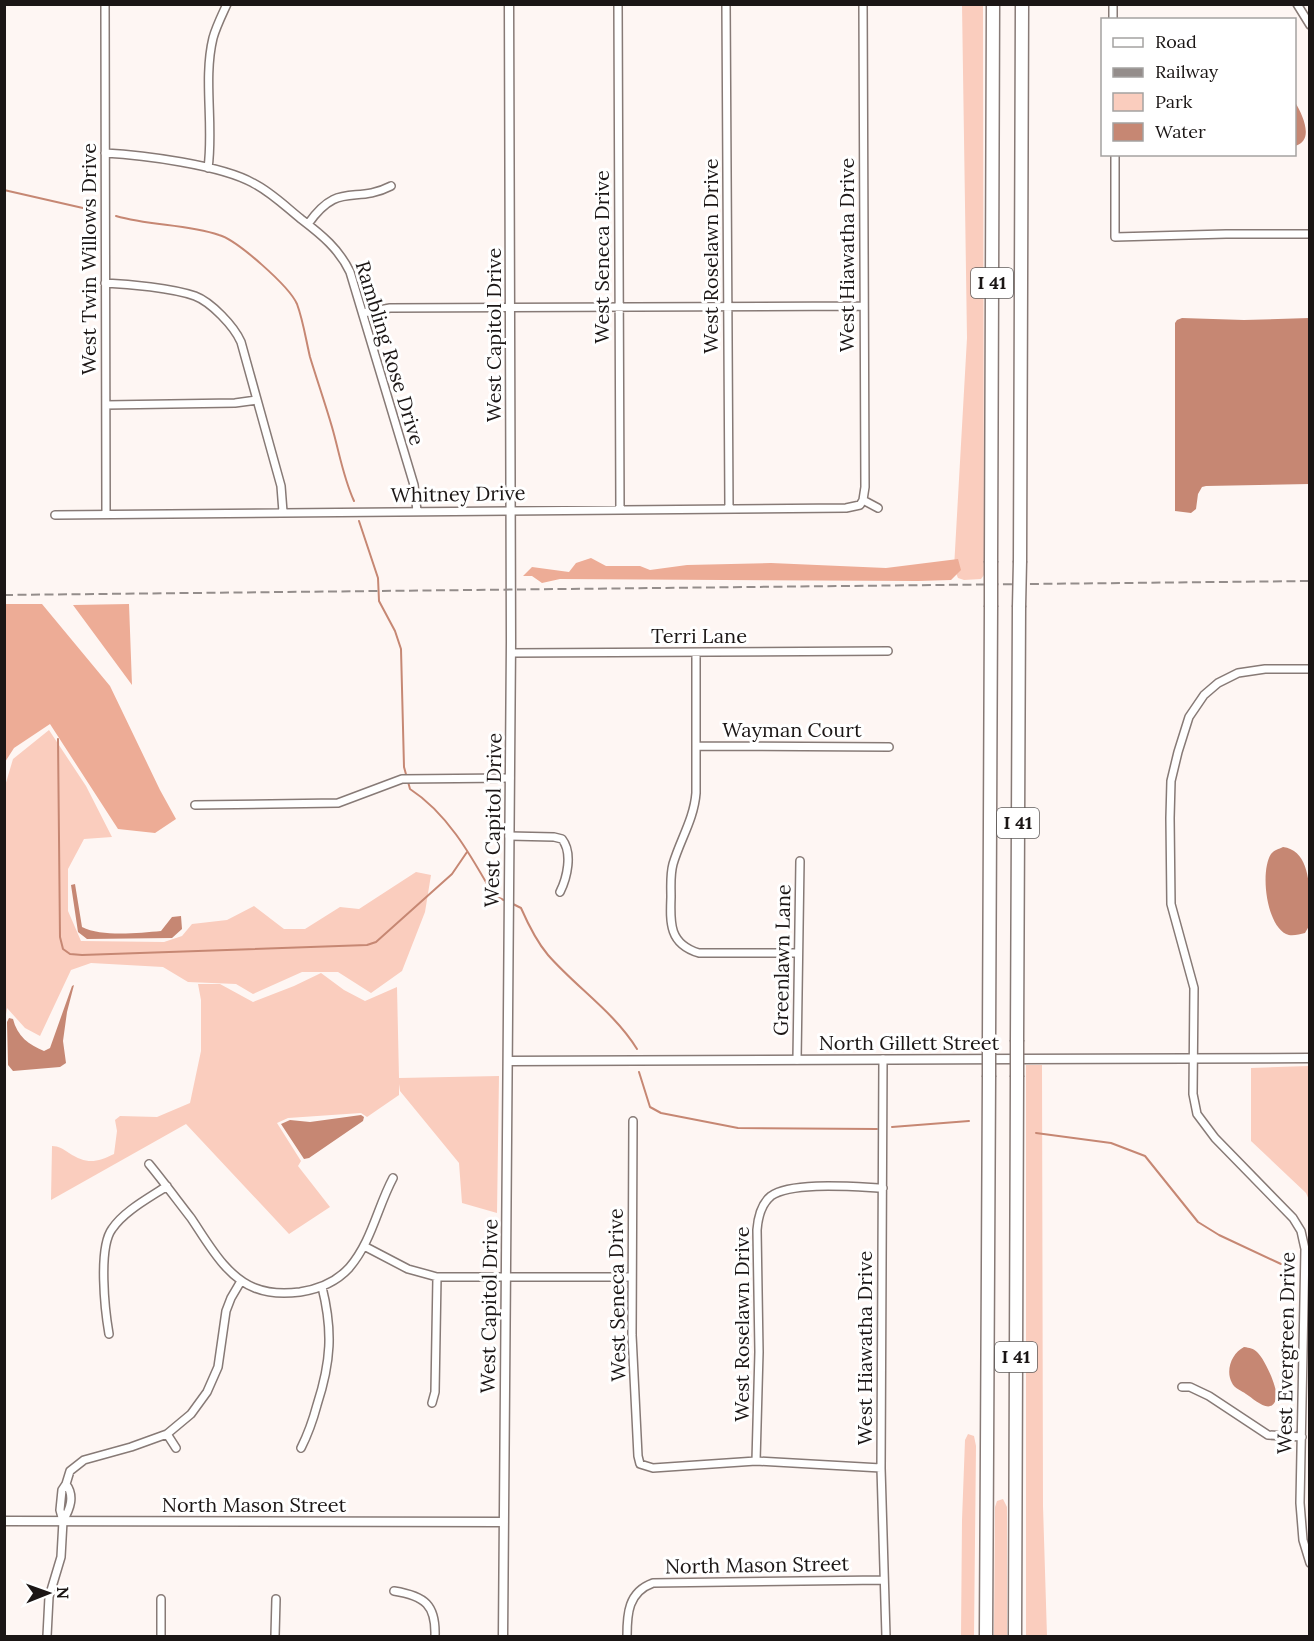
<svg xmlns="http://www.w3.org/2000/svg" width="1314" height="1641" viewBox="0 0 1314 1641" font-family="Lora,serif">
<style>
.green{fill:#facdbe}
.forest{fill:#edac96}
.water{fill:#c68773}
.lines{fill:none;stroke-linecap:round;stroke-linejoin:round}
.stream{stroke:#c68773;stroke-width:2}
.minor-casing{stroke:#877a76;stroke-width:10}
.tertiary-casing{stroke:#877a76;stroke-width:11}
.motorway-casing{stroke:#877a76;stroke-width:15}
.minor{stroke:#fff;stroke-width:7}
.tertiary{stroke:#fff;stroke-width:8}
.motorway{stroke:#fff;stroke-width:12}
.rail{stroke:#948d8b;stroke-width:2;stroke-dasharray:9 4.5;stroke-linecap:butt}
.motorway-bridge-casing{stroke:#877a76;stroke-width:15;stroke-linecap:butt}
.motorway-bridge{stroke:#fff;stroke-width:12}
.labels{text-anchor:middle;stroke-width:6;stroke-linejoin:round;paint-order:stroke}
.shield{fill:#fff;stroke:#5f5c5b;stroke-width:1.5}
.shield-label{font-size:18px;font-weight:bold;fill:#1b1615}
.street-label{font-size:20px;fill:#1b1615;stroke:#fff}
</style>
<rect width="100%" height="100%" fill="#fef6f3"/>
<path class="green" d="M962 5H983L984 575 981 579 964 580 958 578 954 568 967 338Z
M49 730 86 786 112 837 84 839 68 869V911L81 941 164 942 182 936 192 924 227 920 254 906 284 929H305L340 907 359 909 416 872 431 875 425 912 402 971 371 993 338 972H302L253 994 236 984 188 982 163 967 91 963 71 970 40 1036 25 1028 7 1008 5 1021V786L13 759Z
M321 973 344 990 365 1001 397 987 399 1078 499 1076 497 1213 462 1203 459 1163 400 1091 399 1084V1095L367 1117 361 1113 288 1118 277 1123 301 1161 298 1166 330 1207 289 1234 186 1124 51 1200 52 1146C59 1146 63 1149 69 1153 86 1164 96 1163 114 1154L117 1131 115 1120 120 1116 157 1117 190 1103 201 1051V1000L198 984H220L253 1002 294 986Z
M1026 1065H1042L1043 1506 1047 1636H1026Z
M1309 1066H1310L1309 1200 1306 1193 1251 1141V1068Z
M968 1434 974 1436 976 1446 974 1636H961L962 1520 965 1440Z
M1003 1499 1007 1507V1636H994L995 1507 997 1501Z"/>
<path class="forest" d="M591 558 606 566H640L650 570 687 565 771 563 886 568 958 559 961 570 951 580 918 581 560 579 542 583 532 576H523L532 567 569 572 576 563Z
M5 604H42L110 686 160 790 176 819 155 833 118 829 50 724 14 748 5 762Z
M129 604 132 685 73 605Z"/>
<path class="water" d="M1295 102C1304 117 1314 141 1295 146Z
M1182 318 1244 320 1309 318V484L1206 486 1202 487 1198 494 1196 509 1191 513 1175 511V323L1177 320Z
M1283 847C1314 851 1310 899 1309 926L1305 933C1299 934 1292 937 1286 934 1266 924 1260 871 1271 854 1274 850 1279 849 1283 847Z
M75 884 82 927C102 937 138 933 161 931L172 917 181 916 182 929 172 938 87 939 78 932 71 885Z
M74 985 67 1012 63 1041 66 1063 60 1067 13 1071 8 1065 7 1022 9 1018 13 1019C17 1036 29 1045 44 1051L50 1048 72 986Z
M361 1115 364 1117 363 1121 309 1158 304 1159 281 1124 290 1120 310 1122Z
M1244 1347C1250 1348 1253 1348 1257 1352 1264 1358 1279 1389 1276 1399 1271 1416 1254 1399 1246 1394 1242 1391 1234 1388 1232 1383 1225 1370 1232 1353 1244 1347Z"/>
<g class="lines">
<path class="stream" d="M4 190 96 211
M116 216C150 226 186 224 219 235 237 240 289 286 297 304 303 320 306 340 310 357 317 380 325 403 332 427 339 451 343 477 354 501
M359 521 378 578 379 601 395 631 401 649 404 767 410 789C447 813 470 854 491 891L497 897 506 901
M58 739 60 937 63 949 70 954 82 955 367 945 376 942 452 874 467 852
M511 903 521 908C528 924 537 942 548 955 577 988 614 1012 637 1049
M639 1072 650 1107 661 1113 738 1128 877 1129
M892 1127 969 1121
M1036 1133 1111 1143 1145 1156 1198 1222 1219 1235 1281 1264"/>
<defs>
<path id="minor" d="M105 4 106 514
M618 4 620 509
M726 4 729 508
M1113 4V20
M1297 4 1310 25
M105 153C143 155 221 165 253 183 271 192 286 207 301 219 322 235 339 249 350 272L414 485 417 511
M1115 154V237L1226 234H1310
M208 168C214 126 203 79 213 38 216 27 222 15 227 4
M308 224C339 180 354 205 391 186
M105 283C129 284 172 288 195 296 211 302 234 326 241 342L281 486 283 512
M363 313 390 308 864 306
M106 405 235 403 257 400
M863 500 878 508
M55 515 846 508 860 505 863 500 865 487 863 4
M511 653 888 651
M696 653V793C694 819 680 840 673 864 670 875 671 886 671 897 670 923 669 944 699 953H798
M1310 669H1265L1238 673 1218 683 1204 695 1189 717 1178 752 1171 781 1170 818 1171 904 1194 988 1193 1094 1197 1114 1215 1138 1293 1218 1301 1231 1305 1249 1300 1503 1303 1540 1310 1563
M696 746 889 747
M195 805 338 803 402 779 510 778
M509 836 554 837 562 839C573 853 567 878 560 892
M883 1059 881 1468 886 1636
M797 1060 800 861
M633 1121 632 1335 638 1456 640 1464 653 1468 756 1461 881 1468
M149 1164C163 1181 177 1200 191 1218 208 1243 226 1277 255 1288 270 1294 285 1294 300 1292 319 1289 336 1282 349 1268 372 1241 377 1208 393 1178
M364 1246 408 1269 437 1277H631
M109 1334C105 1311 98 1248 112 1229 124 1211 149 1198 167 1186
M1182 1387H1190L1209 1396 1268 1435 1302 1437
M432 1403 435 1392 437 1277
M167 1434 176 1448
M301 1448C308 1434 313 1420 317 1405 331 1362 333 1331 322 1287
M756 1461 759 1352 757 1230C758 1217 761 1204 771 1196 792 1181 857 1187 883 1188
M63 1521C70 1509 75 1496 66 1484
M394 1591C425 1596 436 1605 435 1636
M161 1599V1636
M47 1636 49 1597 61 1557 63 1521 60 1510 62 1490 66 1484 70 1471 84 1460 131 1447 167 1434 191 1414 207 1392 218 1367 226 1311 231 1298 241 1281
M275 1636 276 1599
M627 1636C627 1614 628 1592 653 1583L883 1580"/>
<path id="tertiary" d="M508 1061 1310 1058
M4 1521 504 1522
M503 1636 511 642 509 4"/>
<path id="motorway" d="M991 561 993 4
M1020 561 1022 4
M989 1040 991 607
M1017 1040 1019 607
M986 1636 989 1077
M1015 1636 1017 1077"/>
</defs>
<use href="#minor" class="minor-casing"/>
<use href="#tertiary" class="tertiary-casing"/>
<use href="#motorway" class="motorway-casing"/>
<use href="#minor" class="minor"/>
<use href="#tertiary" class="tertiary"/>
<use href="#motorway" class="motorway"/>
<path class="rail" d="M4 595 1310 581"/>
<defs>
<path id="motorway-bridge" d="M991 561V607
M1019 607 1020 561
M1017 1040V1077
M989 1077V1040"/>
</defs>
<use href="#motorway-bridge" class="motorway-bridge-casing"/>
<use href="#motorway-bridge" class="motorway-bridge"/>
</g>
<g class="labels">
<g class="shield">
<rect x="971" y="268" width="42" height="30" rx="4.5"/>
<rect x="997" y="808" width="42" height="30" rx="4.5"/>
<rect x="995" y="1342" width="42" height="30" rx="4.5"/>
</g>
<g class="shield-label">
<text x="992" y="289">I 41</text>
<text x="1018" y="829">I 41</text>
<text x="1016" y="1363">I 41</text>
</g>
<g class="street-label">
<text transform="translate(847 255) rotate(-90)" y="7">West Hiawatha Drive</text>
<text transform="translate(711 256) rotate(-90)" y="7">West Roselawn Drive</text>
<text transform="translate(602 257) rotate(-90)" y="7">West Seneca Drive</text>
<text transform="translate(89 259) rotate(-90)" y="7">West Twin Willows Drive</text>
<text transform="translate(494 335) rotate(-90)" y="7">West Capitol Drive</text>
<text transform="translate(390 353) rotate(73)" y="7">Rambling Rose Drive</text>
<text transform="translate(458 494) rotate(-1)" y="7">Whitney Drive</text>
<text x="699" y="643">Terri Lane</text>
<text x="792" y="737">Wayman Court</text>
<text transform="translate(493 820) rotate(-89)" y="7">West Capitol Drive</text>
<text transform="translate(782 960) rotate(-89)" y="7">Greenlawn Lane</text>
<text x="909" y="1050">North Gillett Street</text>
<text transform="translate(617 1295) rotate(-91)" y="7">West Seneca Drive</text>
<text transform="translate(489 1306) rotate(-89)" y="7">West Capitol Drive</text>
<text transform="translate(742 1324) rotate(-90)" y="7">West Roselawn Drive</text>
<text transform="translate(865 1348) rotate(-90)" y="7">West Hiawatha Drive</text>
<text transform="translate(1286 1353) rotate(-89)" y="7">West Evergreen Drive</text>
<text x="254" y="1512">North Mason Street</text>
<text transform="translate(757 1565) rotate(-1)" y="7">North Mason Street</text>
</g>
</g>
<rect width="1314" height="1641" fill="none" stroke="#1b1615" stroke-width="12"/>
<rect x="1101" y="18" width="195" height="138" fill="#ffffff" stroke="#a4a2a1" stroke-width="1.5"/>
<rect x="1113" y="38" width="30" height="9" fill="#ffffff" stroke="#a4a2a1" stroke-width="1.5"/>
<text x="1155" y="48" font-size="18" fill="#1b1615">Road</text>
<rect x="1113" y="68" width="30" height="9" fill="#948d8b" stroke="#a4a2a1" stroke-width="1.5"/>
<text x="1155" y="78" font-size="18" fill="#1b1615">Railway</text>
<rect x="1113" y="93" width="30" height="18" fill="#facdbe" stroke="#a4a2a1" stroke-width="1.5"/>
<text x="1155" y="108" font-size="18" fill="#1b1615">Park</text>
<rect x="1113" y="123" width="30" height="18" fill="#c68773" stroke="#a4a2a1" stroke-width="1.5"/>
<text x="1155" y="138" font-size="18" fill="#1b1615">Water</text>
<g transform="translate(48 1593) rotate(89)" stroke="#ffffff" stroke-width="4.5" paint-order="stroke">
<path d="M0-4.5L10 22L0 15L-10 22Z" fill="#1b1615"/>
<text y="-9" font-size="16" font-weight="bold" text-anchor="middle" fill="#1b1615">N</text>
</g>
</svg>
